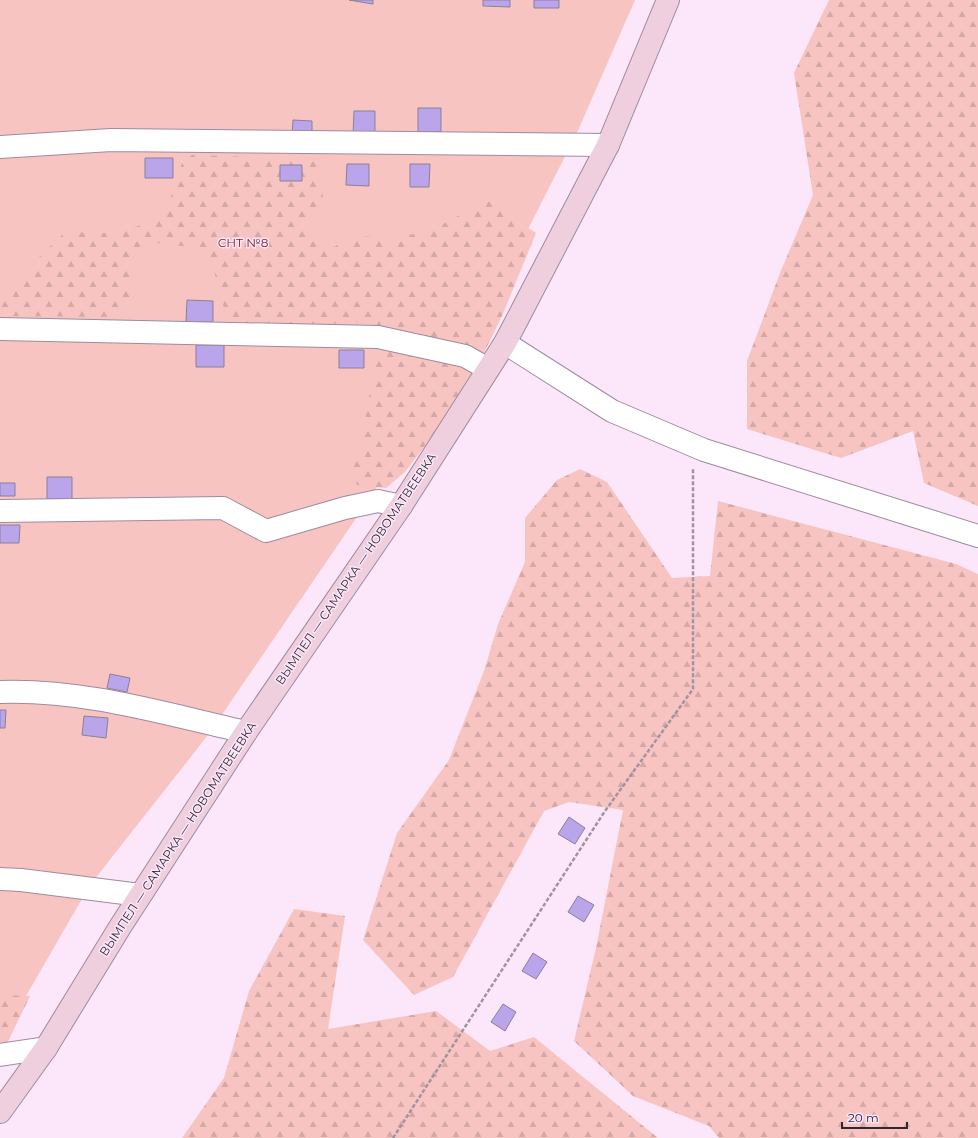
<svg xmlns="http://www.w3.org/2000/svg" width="978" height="1138" viewBox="0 0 978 1138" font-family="Montserrat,sans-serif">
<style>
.green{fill:#f7c4c1}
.forest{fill:url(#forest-firs)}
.building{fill:#baa5ea;stroke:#888199}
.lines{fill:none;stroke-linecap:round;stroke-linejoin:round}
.minor-casing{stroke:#9e8b9e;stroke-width:24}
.tertiary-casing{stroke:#9e8b9e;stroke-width:24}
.secondary-casing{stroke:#9e8b9e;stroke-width:24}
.path{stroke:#a293a1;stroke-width:2.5;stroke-dasharray:4 2;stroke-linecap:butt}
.minor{stroke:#fff;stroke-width:22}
.tertiary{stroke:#fff;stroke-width:22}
.secondary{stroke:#efcfdd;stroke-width:22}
.labels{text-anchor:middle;stroke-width:3;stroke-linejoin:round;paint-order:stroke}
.park-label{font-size:12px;fill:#802124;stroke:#fbe6fa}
.street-label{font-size:12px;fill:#30282f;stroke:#fbe6fa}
</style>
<defs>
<pattern id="forest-firs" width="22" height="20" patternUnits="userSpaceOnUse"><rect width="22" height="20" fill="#f7c4c1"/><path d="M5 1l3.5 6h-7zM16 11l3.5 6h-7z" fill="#d4a8a6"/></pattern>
</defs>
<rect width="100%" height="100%" fill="#fbe6fa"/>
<path class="green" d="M0 0H635L576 135 479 325 372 495 208 735 90 885 0 1041Z"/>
<path class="forest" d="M829 0H978V506L924 483 913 431 841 458 747 429V361L780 273 813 195 794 73Z
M192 155 317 159 324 202 308 229 315 243 334 247 353 236 397 238 434 229 487 200 536 233 502 316 462 397 405 472 386 488 357 485 352 471 362 439 375 362 377 321 295 326 228 324 212 263 198 248 159 243 132 256 131 304 122 317 0 316V295L22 282 38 258 65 232 111 233 157 221 166 211 182 163Z
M580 469 607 482 672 578 710 576 718 501 956 564 978 574V1138H719L709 1126 633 1096 574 1041 596 948 623 810 569 802 544 811 453 977 414 995 363 940 397 833 449 760 484 671 498 624 525 562V518L557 480Z
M294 909 345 916 328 1029 436 1011 490 1051 534 1037 658 1138H182L224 1078 249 991Z
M0 995 30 996 0 1058Z"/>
<path class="building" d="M349 0H373V4Z
M483 0H510V7L483 6Z
M534 0H559V8H534Z
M418 108H441V132H418Z
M354 111H375V135H353Z
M293 120 312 121V137H292Z
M145 158H173V178H145Z
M347 164H369V186L346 185Z
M410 164H430L429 187H410Z
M280 165H302V181H280Z
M187 300 213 301V322H186Z
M196 345H224V367H196Z
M339 350H364V368H339Z
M47 477H72V499H47Z
M0 483H15V496H0Z
M0 525H20L19 543H0Z
M110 674 130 678 127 692 107 688Z
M0 710H6L5 728H0Z
M84 716 108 718 106 738 82 735Z
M569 817 585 828 575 844 558 834Z
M578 896 594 905 584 922 568 912Z
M533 953 547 962 536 979 522 971Z
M503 1004 516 1012 505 1031 491 1022Z"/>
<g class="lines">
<defs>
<path id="minor" d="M0 147 111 140 608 145
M0 329 378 337 465 356 488 369
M0 511 223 508 266 531 345 508 378 501 401 506
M0 692C84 689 165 714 246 732
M0 879 21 880 140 895
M0 1055 46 1048"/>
<path id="tertiary" d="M505 343 612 411 704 450 978 536"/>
<path id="secondary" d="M0 1112 46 1048 120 927 246 732 401 506 505 343 608 145 668 0"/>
</defs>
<use href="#minor" class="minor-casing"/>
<use href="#tertiary" class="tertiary-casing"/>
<use href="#secondary" class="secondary-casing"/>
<path class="path" d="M393 1138 605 811 693 689V469"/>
<use href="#minor" class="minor"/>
<use href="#tertiary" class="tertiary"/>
<use href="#secondary" class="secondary"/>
</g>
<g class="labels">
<g class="park-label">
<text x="243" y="247">СНТ №8</text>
</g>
<g class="street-label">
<text transform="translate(356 569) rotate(-56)" y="4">ВЫМПЕЛ — САМАРКА — НОВОМАТВЕЕВКА</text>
<text transform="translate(178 839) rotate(-57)" y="4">ВЫМПЕЛ — САМАРКА — НОВОМАТВЕЕВКА</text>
</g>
</g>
<path d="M842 1122v6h65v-6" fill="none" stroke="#30282f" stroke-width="2"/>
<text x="848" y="1122" font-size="12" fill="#30282f" stroke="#fbe6fa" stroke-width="3" paint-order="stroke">20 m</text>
</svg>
